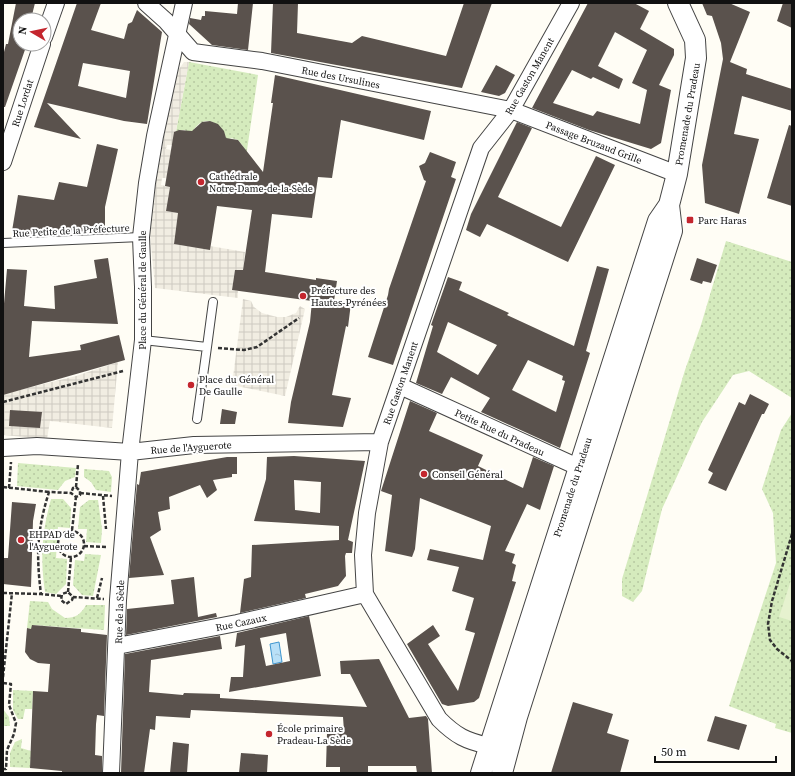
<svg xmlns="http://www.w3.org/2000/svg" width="795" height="776" viewBox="0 0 795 776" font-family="'Source Serif 4',serif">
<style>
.grass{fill:url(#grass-dots)}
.pitch{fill:#e6f2cf}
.plaza{fill:url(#plaza-grid)}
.water{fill:url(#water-ripples);stroke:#3f96cf}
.building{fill:#5a524d;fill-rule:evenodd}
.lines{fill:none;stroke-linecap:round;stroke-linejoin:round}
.service-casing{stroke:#444;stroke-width:10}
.minor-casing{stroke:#444;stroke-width:18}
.tertiary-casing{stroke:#444;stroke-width:22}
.path{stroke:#333;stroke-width:2.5;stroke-dasharray:4 2;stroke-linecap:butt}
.service{stroke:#fff;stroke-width:8}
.minor{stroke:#fff;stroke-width:16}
.tertiary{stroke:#fff;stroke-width:20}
.poi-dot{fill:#c4262e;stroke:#fff;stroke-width:1.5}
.labels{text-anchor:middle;stroke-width:4;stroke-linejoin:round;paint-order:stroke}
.street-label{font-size:10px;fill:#111;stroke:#fff}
.poi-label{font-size:10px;fill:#111;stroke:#fff;text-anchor:start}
</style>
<defs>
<pattern id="grass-dots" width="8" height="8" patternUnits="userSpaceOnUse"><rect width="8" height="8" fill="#d5ebbd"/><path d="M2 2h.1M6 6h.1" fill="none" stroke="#b6c8a1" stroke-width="1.8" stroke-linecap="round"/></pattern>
<pattern id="plaza-grid" width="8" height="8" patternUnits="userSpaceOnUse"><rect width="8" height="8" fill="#f1ede2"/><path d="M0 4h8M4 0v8" fill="none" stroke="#cecac1"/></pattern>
<pattern id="water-ripples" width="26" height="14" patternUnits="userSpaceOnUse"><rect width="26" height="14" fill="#b9e0f7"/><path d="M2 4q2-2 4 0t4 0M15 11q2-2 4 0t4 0" fill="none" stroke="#9ebfd3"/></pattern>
</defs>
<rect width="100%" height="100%" fill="#fffdf5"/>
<path class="grass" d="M189 62 258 75 246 157 240 159 243 146 238 140 231 138 225 141C221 118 199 113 191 136L185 130 176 131Z
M726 241 792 262V398L749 371 733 375 702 422 662 509 642 591 633 602 622 596V579L685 370 701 325Z
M792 413V733L775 728 776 724 729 706 776 563 773 513 762 489 781 430Z
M18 463 76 468 75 477 65 481 58 490 17 486Z
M84 469 109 471 112 477 111 492 96 490 91 482 84 477Z
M51 499H63L71 508 70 528 58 527 56 558 67 559 66 584 56 594 45 592C40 558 42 532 51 499Z
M89 500H98L102 529 101 543 86 542 87 529H78L80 507Z
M85 554 101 555 93 596 82 595 73 585 75 560 84 561Z
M30 601 48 602 52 609 65 618C76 618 81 614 86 605H105L104 630 33 625 31 629 27 628Z
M13 690 33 691 32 709H25L23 719H18L13 710Z
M3 709 9 717 10 726H3Z
M22 739 21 748 31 751 30 768 10 767V753L15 742Z"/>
<path class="pitch" d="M792 577V621L779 617Z"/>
<path class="plaza" d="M184 62H189L176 131 172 145H167L166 149 171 150 167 178H162L161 185 170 187 166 211 178 213 174 244 210 249V246L245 252 243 270H235L232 290 238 291V298L155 288 149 223 154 184 177 72Z
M243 299 251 301 254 307 262 313 277 317H286L296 313 300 306 305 309 285 396 232 385Z
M118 362 112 428 50 421 47 439 3 435V394L76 376Z"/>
<path class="water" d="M279 642 282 662 273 664 270 644Z"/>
<path class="building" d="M16 3H35L32 15 36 16 35 20H20V44H27L5 107H3V56L6 44H8Z
M77 3H101L91 30 124 39 128 24 132 22 137 10 162 32 147 124 124 121 47 103 81 139 34 127ZM83 63 130 71 126 98 78 86Z
M238 3H253L248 50 212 45 189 24 190 18 201 20 202 16H205V11L237 14Z
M273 3H298L297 33 352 43 362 36 446 56 464 3H492L462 88 271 53Z
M588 3H634L649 11 640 29 674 49V55L659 85 671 90 661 143 651 149 589 130 532 108ZM615 32 647 50 632 83 647 90 640 124 597 111 593 116 553 103 572 70 591 79 593 77 619 89 623 79 598 66Z
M702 3H729L750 12 730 62 747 69 746 74 792 89V111L742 96 734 134 759 139 739 214 705 203 702 165 723 59 721 43 712 16 707 15Z
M783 3H792V28L777 21Z
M496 65 515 75 505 93 499 96 481 92Z
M275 75 431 111 424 140 341 120 332 178 318 177 312 218 272 214 265 272 316 280V278L337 281 334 301 351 303 348 327 346 326 332 395 351 398 343 427 288 423 291 402 310 322 312 301 232 290 235 270H243L252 210 217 206 210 250 174 244 178 213 166 211 170 187 165 186 174 132 179 130 192 131 202 122 210 121 218 124 224 131 226 138 238 140 263 172 273 103H271Z
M517 122 532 128 498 197 561 227 596 156 615 165 568 262 487 224 480 237 466 230 471 214Z
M789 125 792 126V206L767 198Z
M97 144 118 149 105 207V226L99 233 18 237 12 231 18 195 54 200 59 182 87 187Z
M430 152 456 162 451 177 456 179 393 365 368 357 388 295 389 289 426 181 424 180 419 166 425 163Z
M108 258 118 324 32 321 29 357 81 350 80 345 119 335 125 360 3 395V315L7 269 27 270 24 306 55 309 54 286 97 278 94 260Z
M697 258 717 265 711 283 703 281 702 284 690 280Z
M597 266 609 269 586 351 590 353 560 448 481 412 490 398 451 377 442 394 416 383 433 326 431 325 448 277 462 282 459 290 509 313 507 315 574 346ZM448 322 497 345 478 375 437 352ZM528 360 563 376 562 380 565 381 556 412 512 390Z
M750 394 769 404 764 414H762L726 491 708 483 713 473 708 470 739 402 745 405Z
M410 401 437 413 429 431 483 455 478 466 523 488 533 457 554 466 540 510 527 504 505 551 515 554 512 563 516 565 512 581 516 582 479 698 474 702 448 706 442 704 407 644 433 625 440 636 428 644 458 691 475 633 465 630 474 598 452 591 459 567 427 560 430 549 483 560 491 526 420 498 415 549 412 557 385 551 392 495 381 491Z
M222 409 237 412 235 424H220Z
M10 410 42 412 40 428 9 426Z
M294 456 365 461 348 540 353 542 352 553H346L345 556 346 576 338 586 305 594 306 598 240 613 244 579 251 577 252 545 339 540V526L254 521 266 479 267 457ZM294 480 321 482 320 513 295 510Z
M227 457H237V474H232V477L213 480 217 490 207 498 200 485 169 497 170 509 158 512 161 530 150 537 164 575 129 578 137 484 139 485 141 472Z
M12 502 36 504 33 521 31 587 3 584V558H8Z
M194 577 198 617 216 613 217 617 126 635 127 609 174 604 171 580Z
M309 616 321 676 229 692 231 677H243L245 645 235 647 237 633ZM286 633 290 661 266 666 260 638Z
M32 625 81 629V632L107 635 104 716 97 715 96 724 95 755 102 756V773H62V771L30 768 33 691 48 692 50 664 38 663 30 659 25 652 27 628 31 629Z
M220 636 222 649 151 660 149 692 183 695 184 693 220 694V698L367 707 350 674H341L340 661 379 659 409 718 426 716 428 719 432 773H417L416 766H368V773H340V767H326L327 733 344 731 343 717 191 710 190 718 156 716 155 730 150 729 144 773H121L125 654Z
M573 702 613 714 607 733 629 740 620 773H551Z
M715 716 747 725 739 750 707 741Z
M173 742 189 744 187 773H170Z
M241 753 268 755 267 773H239Z"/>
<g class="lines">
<defs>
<path id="service" d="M3 243 141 237
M143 340 207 347 197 419
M207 347 213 302"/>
<path id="minor" d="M146 3 166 21 193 52 262 61 511 110 677 174
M44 37 56 3
M3 162 42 44
M400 386 578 467 587 475
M3 448 37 446 130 452 194 445 380 442
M117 646 237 623 365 594
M489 746C466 741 456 736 439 719L365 594 363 555 367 513 380 442 481 148 511 110 571 3
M111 773 118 600 130 452 143 340V287L141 237 147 183 155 136 184 3"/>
<path id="tertiary" d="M481 773 658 221 669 205
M502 773 517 717 672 231 669 205 677 174 696 58 695 40 678 3"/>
</defs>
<use href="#service" class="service-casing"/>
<use href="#minor" class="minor-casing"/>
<use href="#tertiary" class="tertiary-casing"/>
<path class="path" d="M218 348 244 350 257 347 299 318
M3 402 123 371
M3 487 49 492
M76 487 78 464
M9 488 11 462
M80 493 112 496
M103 496 106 529
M72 530 76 497
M58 544a13 13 0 1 1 26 0a13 13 0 1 1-26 0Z
M792 534 772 601 768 624 770 640 777 649 792 661
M84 546 106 547
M68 592 71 557
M3 593 41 594
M61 596 41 594C36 555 37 530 49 492L71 493 76 497 80 495V491L76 487 73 488 71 493
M73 597 72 600 66 604 61 600 62 594 68 592 73 597 104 599
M97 598 102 578
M3 677 12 593
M3 683 11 684 9 705 16 723 14 734 7 750 6 769H3"/>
<use href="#service" class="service"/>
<use href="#minor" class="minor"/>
<use href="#tertiary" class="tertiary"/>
</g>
<g class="poi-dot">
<circle cx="201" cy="182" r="4"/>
<rect x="686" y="216" width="8" height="8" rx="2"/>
<circle cx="303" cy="296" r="4"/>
<circle cx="191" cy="385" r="4"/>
<circle cx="424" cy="474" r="4"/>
<circle cx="21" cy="540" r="4"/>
<circle cx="269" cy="734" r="4"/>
</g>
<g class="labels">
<g class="street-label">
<text transform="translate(529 76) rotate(-60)" y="4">Rue Gaston Manent</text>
<text transform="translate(341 77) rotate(11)" y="4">Rue des Ursulines</text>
<text transform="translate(22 103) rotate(-72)" y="4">Rue Lordat</text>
<text transform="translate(687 114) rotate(-80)" y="4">Promenade du Pradeau</text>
<text transform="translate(594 142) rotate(21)" y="4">Passage Bruzaud Grille</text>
<text transform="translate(71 230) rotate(-3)" y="4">Rue Petite de la Préfecture</text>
<text transform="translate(142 290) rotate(-90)" y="4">Place du Général de Gaulle</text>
<text transform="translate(400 383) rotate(-71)" y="4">Rue Gaston Manent</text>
<text transform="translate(500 432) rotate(25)" y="4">Petite Rue du Pradeau</text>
<text transform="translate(191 447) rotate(-4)" y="4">Rue de l'Ayguerote</text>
<text transform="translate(572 487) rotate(-72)" y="4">Promenade du Pradeau</text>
<text transform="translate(119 612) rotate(-88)" y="4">Rue de la Sède</text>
<text transform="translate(241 622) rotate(-12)" y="4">Rue Cazaux</text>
</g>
<g class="poi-label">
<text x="209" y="180">Cathédrale<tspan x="209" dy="12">Notre-Dame-de-la-Sède</tspan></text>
<text x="698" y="224">Parc Haras</text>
<text x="311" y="294">Préfecture des<tspan x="311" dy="12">Hautes-Pyrénées</tspan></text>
<text x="199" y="383">Place du Général<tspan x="199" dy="12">De Gaulle</tspan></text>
<text x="432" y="478">Conseil Général</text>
<text x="29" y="538">EHPAD de<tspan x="29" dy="12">l'Ayguerote</tspan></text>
<text x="277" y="732">École primaire<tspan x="277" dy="12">Pradeau-La Sède</tspan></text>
</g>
</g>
<rect width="795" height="776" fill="none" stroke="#111111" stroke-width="8"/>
<g transform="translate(32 32) rotate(279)"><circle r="19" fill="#ffffff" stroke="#a0a0a0"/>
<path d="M0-3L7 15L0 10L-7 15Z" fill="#c4262e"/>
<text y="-6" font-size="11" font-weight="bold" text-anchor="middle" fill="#111111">N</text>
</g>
<path d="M655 756v6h121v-6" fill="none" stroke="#111111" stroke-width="2"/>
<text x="661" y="756" font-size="12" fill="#111111" stroke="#ffffff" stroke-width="3" paint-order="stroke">50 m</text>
</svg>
